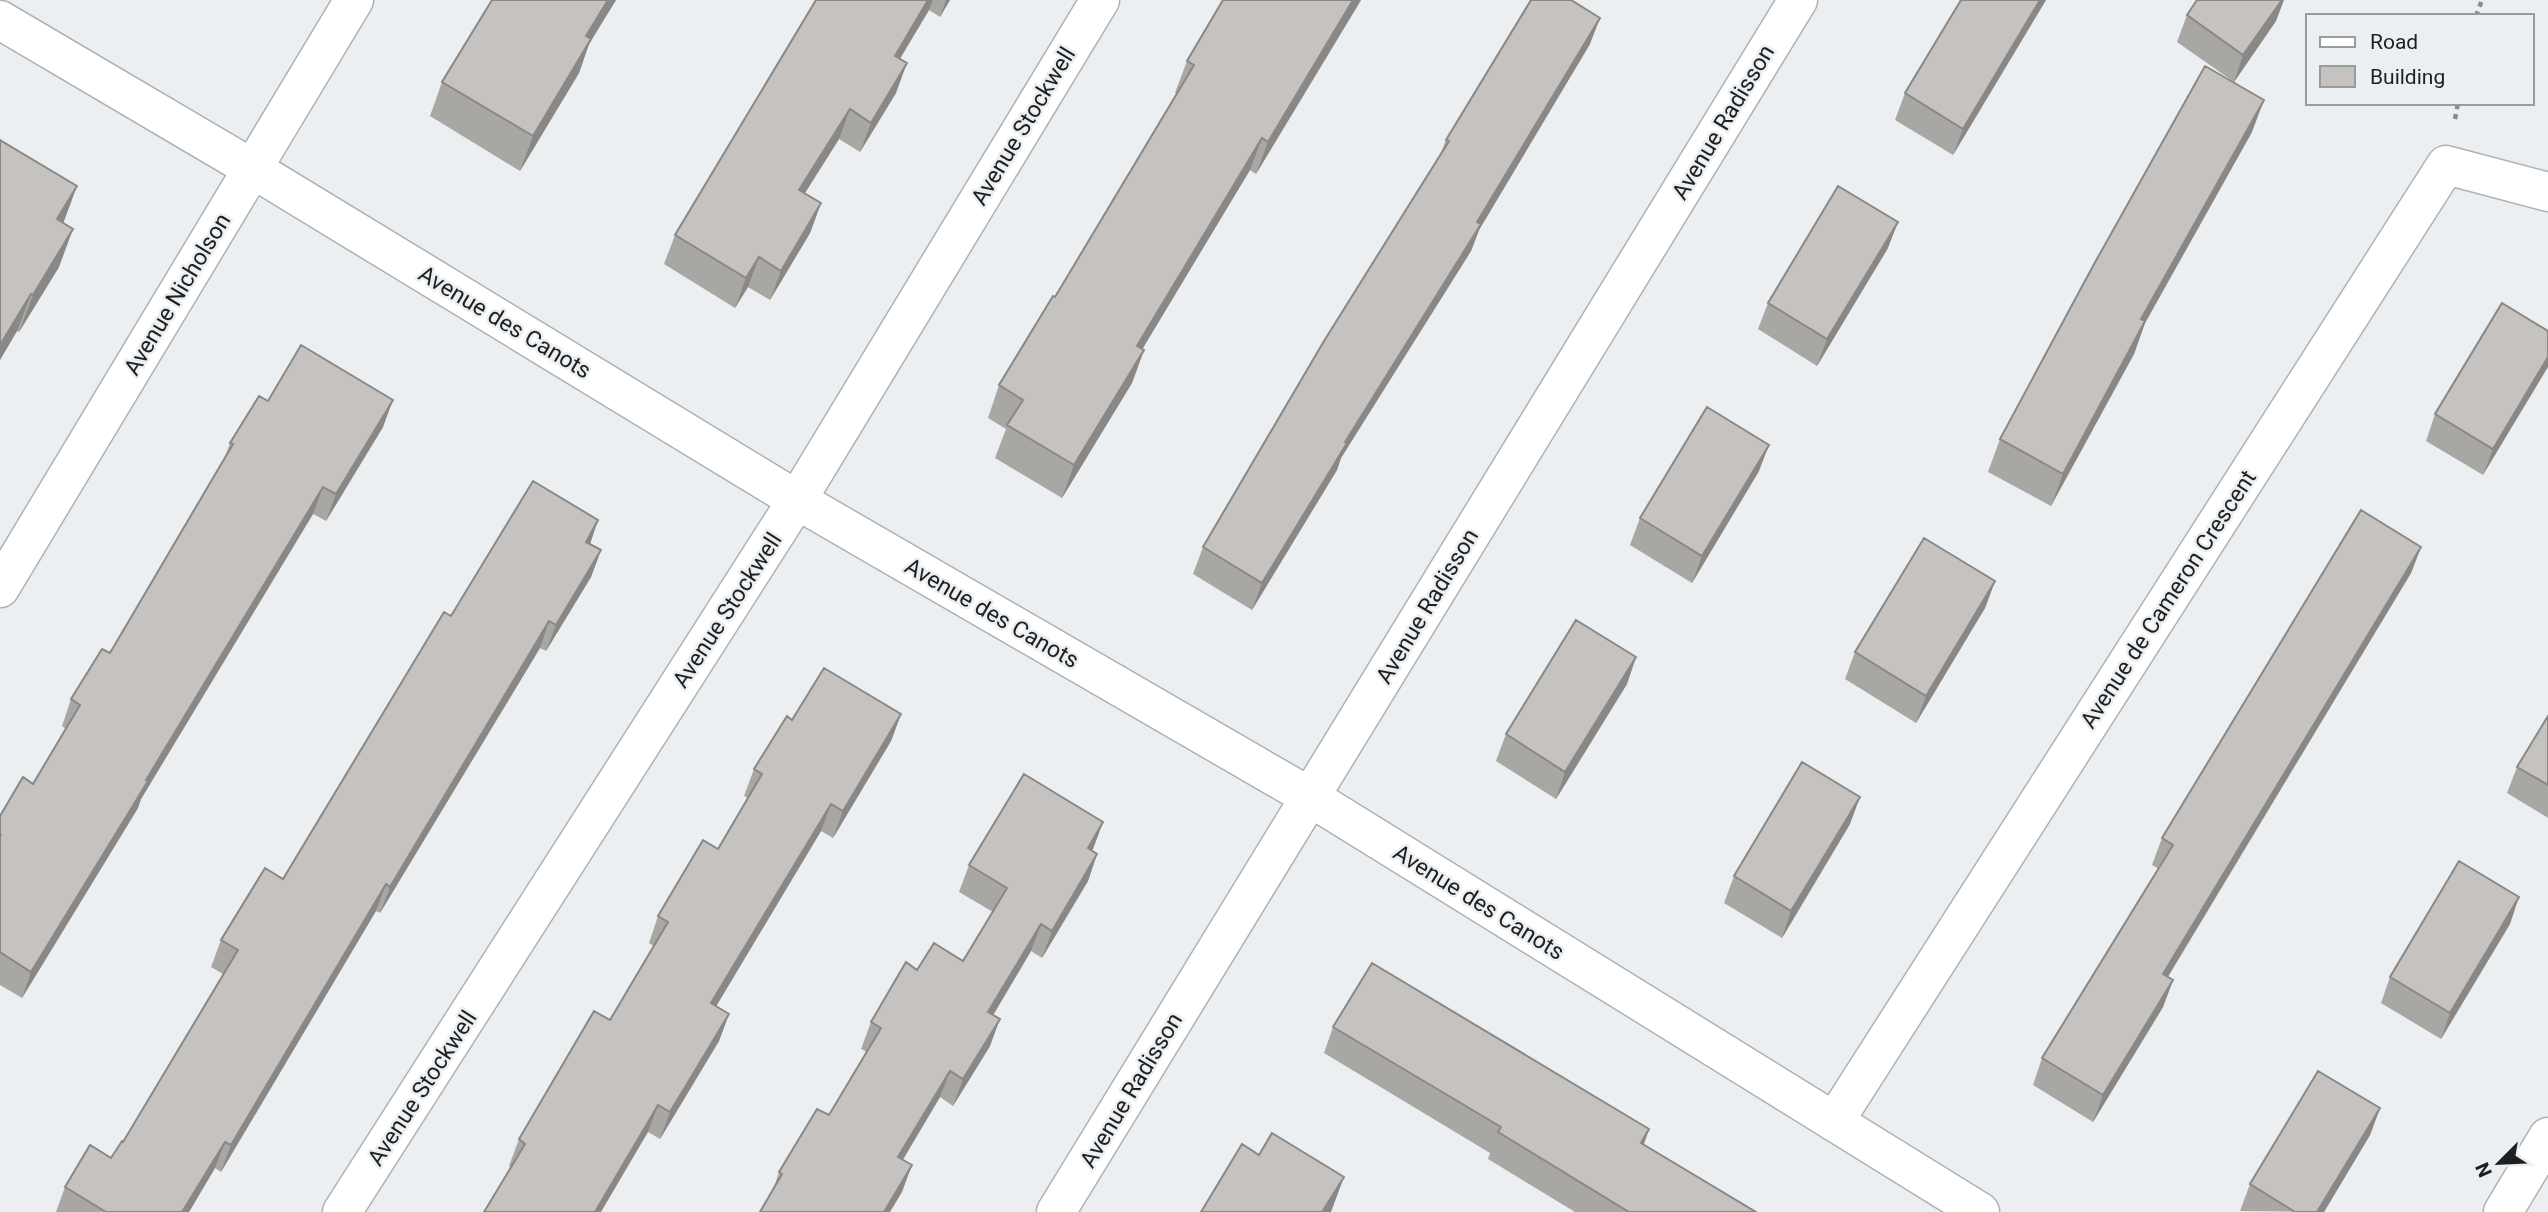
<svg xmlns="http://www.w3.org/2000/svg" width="2548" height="1212" viewBox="0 0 2548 1212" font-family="Roboto,sans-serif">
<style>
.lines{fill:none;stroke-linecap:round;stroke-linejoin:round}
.minor-casing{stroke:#afb2b4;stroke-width:41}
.path{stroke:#888a8c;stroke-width:4.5;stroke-dasharray:5 5;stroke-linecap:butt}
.minor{stroke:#fff;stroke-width:38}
.wall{fill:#a9a7a4}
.shaded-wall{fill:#8a8886}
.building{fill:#c5c2bf;stroke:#8a8886;stroke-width:2}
.labels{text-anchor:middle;stroke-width:5;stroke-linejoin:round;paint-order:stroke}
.street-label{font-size:23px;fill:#1e1f20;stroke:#ebeff1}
</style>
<rect width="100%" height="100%" fill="#ebeff1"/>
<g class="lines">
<defs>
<path id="minor" d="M0 20 253 169 797 500 1310 797 1980 1212
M0 588 354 0
M1834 1122 2446 165 2548 192
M342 1212 797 500 1100 0
M1056 1212 1798 0
M2503 1212 2548 1137"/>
</defs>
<use href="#minor" class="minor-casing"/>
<path class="path" d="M2476 16 2482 0
M2455 119 2458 103"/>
<use href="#minor" class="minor"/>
</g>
<path class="wall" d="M492 0H616L589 44 579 73 520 171 430 116 442 82Z
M816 0H950L940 17 929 10 900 59 896 93 860 152 839 139 805 193 821 203 810 233 770 300 748 287 735 308 664 264 675 235Z
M1361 0 1256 174 1250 170 1142 349 1144 350 1132 383 1062 498 995 458 1006 429 988 418 999 385 1055 297 1177 94 1175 93 1187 61Z
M2046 0 1953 155 1895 120 1905 93Z
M2187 15 2276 21 2234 82 2177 42Z
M1590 44 1479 230 1471 251 1341 458 1337 470 1252 610 1193 574 1203 547 1441 153 1446 140Z
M2252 132 2145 323 2134 354 2051 506 1988 472 2000 439Z
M0 140 63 224 59 267 19 332 17 331 0 360Z
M1888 248 1817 366 1758 329 1768 303Z
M2548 331 2483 475 2426 441 2435 414Z
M268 401 383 427 326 521 313 514 141 799 138 808 22 998 0 985V816L33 784 66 729 62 726 71 699 110 653 224 460 230 443Z
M1759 471 1692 583 1630 545 1640 518Z
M598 520 590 544 601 550 591 577 546 651 540 648 380 913 376 911 221 1172 215 1168 189 1212H56L65 1187 111 1158 123 1142 223 974 211 967 221 940 283 879 451 616Z
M2421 547 2411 573 2168 977 2173 980 2163 1007 2093 1122 2033 1085 2042 1058 2159 869 2152 865 2162 838Z
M1995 581 1985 608 1916 723 1845 679 1855 652Z
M1636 657 1627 684 1556 799 1496 761 1506 734Z
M901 714 891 741 833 838 821 831 716 1006 729 1014 719 1041 660 1139 648 1132 510 1167 509 1166 519 1139 610 1020 654 946 649 943 658 916 718 849 748 798 744 796 754 769 792 720Z
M2548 716V818L2507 793 2517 767Z
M1103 822 1092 851 1097 854 1088 881 1042 958 1031 951 993 1015 990 1046 953 1106 940 1097 903 1160 902 1192 773 1190 779 1172 829 1115 867 1052 861 1049 871 1022 917 970 963 961 993 912 959 892 969 865Z
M1850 824 1782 938 1724 903 1734 876Z
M2510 924 2441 1039 2381 1003 2390 977Z
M1333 1027 1644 1145 1756 1212H1575L1488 1159 1490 1153 1324 1053Z
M2380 1108 2370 1135 2324 1212 2240 1211 2250 1184Z"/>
<path class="shaded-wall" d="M608 0H616L589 44 579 73 520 171 533 136 586 36Z
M928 0H933L929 10 884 85 895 56Z
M946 0H950L940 17Z
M1353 0H1361L1256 174 1268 142Z
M2040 0H2046L1953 155 1963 129Z
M2282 0H2284L2276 21 2234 82 2243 55Z
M1600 18 1590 44 1479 230 1471 251 1341 458 1337 470 1252 610 1262 583 1345 442Z
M907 63 896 93 860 152 871 123Z
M2264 100 2252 132 2145 323 2134 354 2051 506 2063 474 2141 319Z
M850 109 839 139 788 220 799 190Z
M1262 138 1250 170 1125 378 1137 346Z
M77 186 63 224 57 219Z
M821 203 810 233 770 300 781 271Z
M1898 222 1888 248 1817 366 1827 339Z
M73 229 59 267 19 332 33 295Z
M759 257 748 287 735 308 746 278Z
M31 294 17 331 0 360V345Z
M1144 350 1132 383 1062 498 1074 465Z
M2548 357V367L2483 475 2493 449Z
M393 400 383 427 326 521 336 494Z
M1769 445 1759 471 1692 583 1702 556Z
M323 487 313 514 141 799 138 808 22 998 31 972Z
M598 520 589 547 586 542Z
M2421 547 2411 573 2153 1001 2163 974Z
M601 550 591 577 546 651 556 625Z
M1995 581 1985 608 1916 723 1926 696Z
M549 621 540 648 380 913 390 887Z
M1636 657 1627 684 1556 799 1565 772Z
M901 714 891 741 833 838 843 811Z
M1860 797 1850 824 1782 938 1791 911Z
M831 804 821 831 702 1030 711 1003Z
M1103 822 1093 849 1078 875 1088 848Z
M1097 854 1088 881 1042 958 1052 931Z
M386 884 376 911 221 1172 231 1145Z
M2519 897 2510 924 2441 1039 2450 1013Z
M1041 924 1031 951 979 1039 988 1012Z
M2173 980 2163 1007 2093 1122 2103 1095Z
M729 1014 719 1041 660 1139 670 1112Z
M1000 1019 990 1046 953 1106 963 1079Z
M950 1071 940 1097 888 1184 898 1157Z
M658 1105 648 1132 601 1212H595Z
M2380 1108 2370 1135 2324 1212H2317Z
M1649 1129 1640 1156 1641 1143Z
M225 1142 215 1168 189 1212H182Z
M912 1165 902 1192 890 1212H884Z
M1344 1177 1331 1212H1322Z"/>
<path class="building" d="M492 0H608L586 36 591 39 533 136 442 82Z
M816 0H928L895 56 907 63 871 123 850 109 799 190 821 203 781 271 759 257 746 278 675 235Z
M1223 0H1353L1268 142 1262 138 1137 346 1144 350 1074 465 1007 425 1023 400 999 385 1053 296 1055 297 1194 65 1187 61Z
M1531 0H1571L1600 18 1477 222 1481 224 1345 442 1347 443 1262 583 1203 547 1324 341 1449 141 1446 140Z
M1961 0H2040L1963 129 1905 93Z
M2197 0H2282L2243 55 2187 15Z
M2205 66 2264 100 2141 319 2145 321 2063 474 2000 439 2093 266Z
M0 140 77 186 57 219 73 229 33 295 31 294 0 345Z
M1838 186 1898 222 1827 339 1768 303Z
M2502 303 2548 331V357L2493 449 2435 414Z
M301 345 393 400 336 494 323 487 146 780 148 781 31 972 0 952V837L1 835 0 834V816L23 777 33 784 80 705 71 699 102 649 110 653 233 444 230 443 259 396 268 401Z
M1707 407 1769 445 1702 556 1640 518Z
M533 481 598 520 586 542 601 550 556 625 549 621 390 887 386 884 231 1145 225 1142 182 1212H106L65 1187 90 1145 111 1158 122 1141 123 1142 238 950 221 940 265 868 283 879 444 612 451 616Z
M2361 510 2421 547 2163 974 2173 980 2103 1095 2042 1058 2173 845 2162 838Z
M1924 538 1995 581 1926 696 1855 652Z
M1576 620 1636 657 1565 772 1506 734Z
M824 668 901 714 843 811 831 804 711 1003 729 1014 670 1112 658 1105 595 1212H484L525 1144 519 1139 594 1011 610 1020 668 922 658 916 703 840 718 849 762 774 754 769 787 716 792 720Z
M2548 716V785L2517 767Z
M1802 762 1860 797 1791 911 1734 876Z
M1024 774 1103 822 1088 848 1097 854 1052 931 1041 924 988 1012 1000 1019 963 1079 950 1071 898 1157 912 1165 884 1212H760L782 1174 779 1172 817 1109 829 1115 881 1028 871 1022 906 962 917 970 934 943 963 961 1007 888 969 865Z
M2459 861 2519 897 2450 1013 2390 977Z
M1372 963 1649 1129 1641 1143 1756 1212H1629L1498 1132 1501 1127 1333 1027Z
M2318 1071 2380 1108 2317 1212H2295L2250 1184Z
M1272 1133 1344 1177 1322 1212H1201L1242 1144 1259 1155Z"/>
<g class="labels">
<g class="street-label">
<text transform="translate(1723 122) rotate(-59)" y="8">Avenue Radisson</text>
<text transform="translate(1023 126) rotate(-59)" y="8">Avenue Stockwell</text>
<text transform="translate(177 294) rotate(-59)" y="8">Avenue Nicholson</text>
<text transform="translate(505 322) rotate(31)" y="8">Avenue des Canots</text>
<text transform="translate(2168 599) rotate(-57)" y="8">Avenue de Cameron Crescent</text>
<text transform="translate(1427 606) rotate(-59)" y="8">Avenue Radisson</text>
<text transform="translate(727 610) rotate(-57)" y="8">Avenue Stockwell</text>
<text transform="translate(992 613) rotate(30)" y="8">Avenue des Canots</text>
<text transform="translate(1479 902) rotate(32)" y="8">Avenue des Canots</text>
<text transform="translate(422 1088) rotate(-57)" y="8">Avenue Stockwell</text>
<text transform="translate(1131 1090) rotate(-59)" y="8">Avenue Radisson</text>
</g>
</g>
<rect x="2306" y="14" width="228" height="91" fill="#ebeff1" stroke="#999c9d" stroke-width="2"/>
<rect x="2320" y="37" width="35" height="10" fill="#ffffff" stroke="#999c9d" stroke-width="2"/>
<text x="2370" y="49" font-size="21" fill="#1e1f20">Road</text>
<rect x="2320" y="66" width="35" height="21" fill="#c5c2bf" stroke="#999c9d" stroke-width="2"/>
<text x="2370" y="84" font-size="21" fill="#1e1f20">Building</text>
<g transform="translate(2499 1163) rotate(246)" stroke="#ebeff1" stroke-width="5" paint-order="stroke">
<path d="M0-5L12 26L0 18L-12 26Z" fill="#1e1f20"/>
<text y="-10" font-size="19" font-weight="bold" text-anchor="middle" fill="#1e1f20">N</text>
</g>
</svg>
